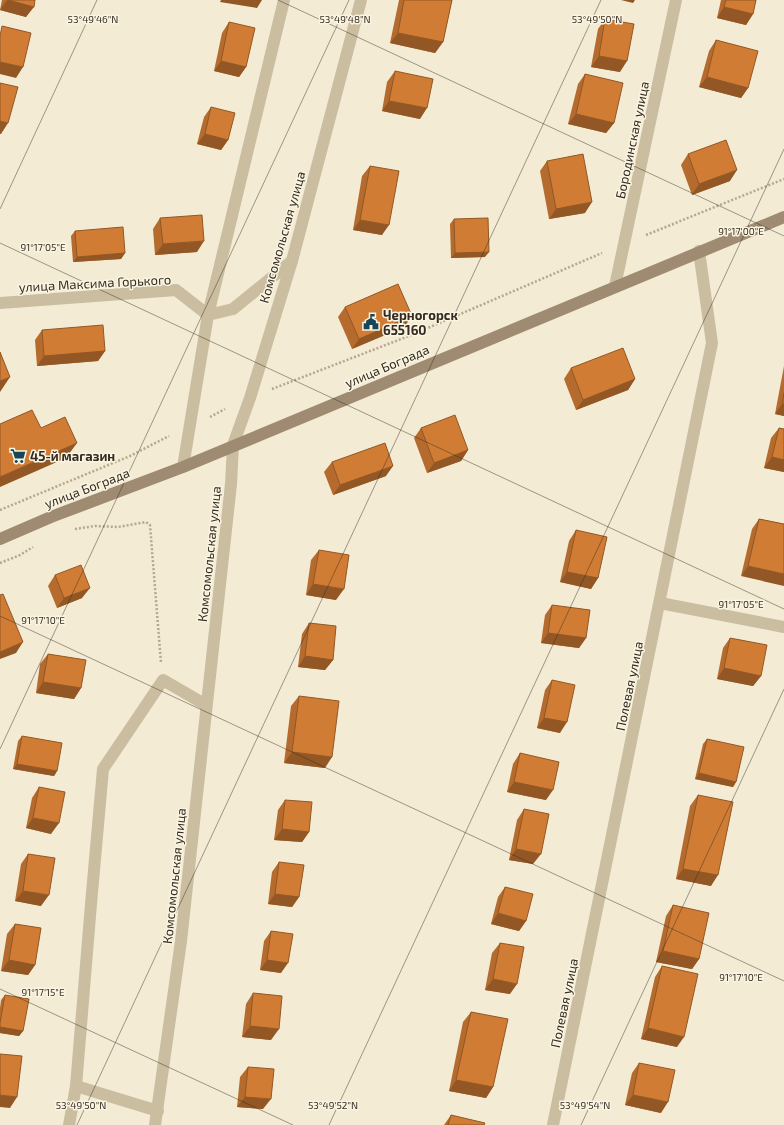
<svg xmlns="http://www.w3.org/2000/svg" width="784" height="1125" viewBox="0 0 784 1125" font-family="'Exo 2',sans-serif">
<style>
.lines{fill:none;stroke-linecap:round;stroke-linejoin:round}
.path{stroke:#b7a78a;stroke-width:2.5;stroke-dasharray:2 2;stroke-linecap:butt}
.lane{stroke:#cbbda0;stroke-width:12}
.street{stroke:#cbbda0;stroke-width:12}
.secondary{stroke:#9e8b71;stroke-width:12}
.wall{fill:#b46b2d}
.shaded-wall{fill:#925724}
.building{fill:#d17c34;stroke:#925724}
.ticks{fill:none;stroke:#342c24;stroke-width:1;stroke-opacity:0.45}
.labels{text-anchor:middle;stroke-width:3;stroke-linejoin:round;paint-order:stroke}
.street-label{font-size:13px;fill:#342c24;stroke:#faf4e0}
.poi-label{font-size:13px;font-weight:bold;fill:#342c24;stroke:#faf4e0;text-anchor:start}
.ticks-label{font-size:10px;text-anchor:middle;fill:#342c24;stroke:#faf4e0;stroke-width:3;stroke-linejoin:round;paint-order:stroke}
</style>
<rect width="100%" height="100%" fill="#f3ebd4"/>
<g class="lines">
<path class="path" d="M646 235 784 179
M272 389 414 334 602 253
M210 417 225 409
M0 510 130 456 169 436
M75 529 95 526 118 527 146 522 150 525 161 663
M0 563 20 555 33 547"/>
<path class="lane" d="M208 315 233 309 292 261
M660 603 784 627
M76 1086 158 1111
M69 1125 76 1086 91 904 103 769 163 680 206 705"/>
<path class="street" d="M615 286 676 0
M0 303 176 290 208 315
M183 467 208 315 284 0
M155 1125 181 941 231 484 233 445 250 398 292 261 361 0
M553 1125 712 343 699 251"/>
<path class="secondary" d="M0 539 51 517 183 467 784 217"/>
</g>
<path class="wall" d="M2 0H35L26 17 0 10Z
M399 0H452L443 42 435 53 390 43Z
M721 0H756L753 14 746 25 717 18Z
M605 19 620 72 591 67 598 29Z
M229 22 246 67 239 77 214 71 222 33Z
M716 40 748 88 741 98 699 87 709 51Z
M395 71 420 119 382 111 387 82Z
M585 74 614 123 606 133 568 124 578 84Z
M211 107 228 140 221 150 197 144 204 117Z
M688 154 730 181 692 195 681 165Z
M547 161 585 213 549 219 540 171Z
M370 166 382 235 353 230 362 176Z
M160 218 197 252 155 255 153 229Z
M454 219 485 257 451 258 450 224Z
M75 231 125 253 121 259 73 262 71 236Z
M345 307 412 316 404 327 352 349 338 317Z
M42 330 105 351 98 361 37 366 35 340Z
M784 366V416L775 414Z
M571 368 635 379 628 390 576 410 564 379Z
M421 428 468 450 461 461 427 473 414 438Z
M779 428 784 429V472L764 468 771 438Z
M332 462 386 476 333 495 324 472Z
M759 519 784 524 741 576 752 529Z
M576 530 598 578 591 589 560 582 569 541Z
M319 550 336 600 306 595 311 560Z
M55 575 82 598 57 608 48 586Z
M552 605 586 638 579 648 541 643 545 615Z
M309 623 333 660 325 670 298 667 302 634Z
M730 638 761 676 753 686 717 679 723 648Z
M48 654 81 688 74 699 36 693 40 664Z
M552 680 560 733 537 728 545 690Z
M299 696 325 768 284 763 291 706Z
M22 736 57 771 54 776 13 769 18 741Z
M707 739 736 782 733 787 695 779 703 744Z
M520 753 546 800 507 792 513 764Z
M39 787 51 834 26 828 32 798Z
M698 795 711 886 676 879 690 806Z
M285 800 309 832 302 842 274 840 278 810Z
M524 809 533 864 509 860 517 820Z
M28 854 41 906 15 901 21 864Z
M279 862 299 897 292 907 268 904 272 872Z
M505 887 526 921 519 931 491 924 498 897Z
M673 905 699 959 692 969 656 962 666 916Z
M15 924 35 965 28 975 1 971 7 934Z
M271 931 281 973 260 970 264 941Z
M500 943 510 994 485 990 492 953Z
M662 966 677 1047 641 1039 655 977Z
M253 993 271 1040 242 1037 246 1004Z
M5 995 23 1031 19 1036 0 1033V1008L1 1000Z
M471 1012 493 1087 486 1098 449 1091 463 1022Z
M639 1063 661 1113 625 1105 632 1073Z
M248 1067 263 1109 237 1107 240 1077Z
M451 1115 484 1125H444Z"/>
<path class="shaded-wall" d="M7 0 34 7 26 17 0 10Z
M221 0H262L257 8 220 2Z
M621 0H635L633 3Z
M724 7 753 14 746 25 717 18Z
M398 33 443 42 435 53 390 43Z
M599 56 627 61 620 72 591 67Z
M221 61 246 67 239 77 214 71Z
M0 62 23 67 16 78 0 74Z
M707 77 748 88 741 98 699 87Z
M389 101 427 108 420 119 382 111Z
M576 114 614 123 606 133 568 124Z
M0 121 8 123 1 134H0Z
M205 134 228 140 221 150 197 144Z
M737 170 730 181 692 195 699 184Z
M592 202 585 213 549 219 556 209Z
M360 220 389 225 382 235 353 230Z
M204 241 197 252 155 255 163 244Z
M489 252 485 257 451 258 455 253Z
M125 253 121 259 73 262 77 257Z
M412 316 404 327 352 349 359 339Z
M105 351 98 361 37 366 44 356Z
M10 377 0 392V381Z
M635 379 628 390 576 410 583 400Z
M782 404H784V416L775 414Z
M77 443 66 458 0 487V477Z
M468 450 461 461 427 473 434 463Z
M772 457 784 460V472L764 468Z
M393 466 386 476 333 495 340 485Z
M748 566 784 574V586L741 576Z
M567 572 598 578 591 589 560 582Z
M313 584 344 589 336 600 306 595Z
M90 588 82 598 57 608 64 598Z
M548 633 586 638 579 648 541 643Z
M23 642 16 653 0 659V652Z
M305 656 333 660 325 670 298 667Z
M724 668 761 676 753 686 717 679Z
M43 682 81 688 74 699 36 693Z
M544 718 567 722 560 733 537 728Z
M292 752 332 757 325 768 284 763Z
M17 764 57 771 54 776 13 769Z
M699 773 736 782 733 787 695 779Z
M514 782 553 790 546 800 507 792Z
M33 818 59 823 51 834 26 828Z
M282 829 309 832 302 842 274 840Z
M516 849 541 854 533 864 509 860Z
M683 869 718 875 711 886 676 879Z
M23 891 49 895 41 906 15 901Z
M275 894 299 897 292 907 268 904Z
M498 913 526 921 519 931 491 924Z
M663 951 699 959 692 969 656 962Z
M9 960 35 965 28 975 1 971Z
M267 960 288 963 281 973 260 970Z
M493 979 517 984 510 994 485 990Z
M250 1026 279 1029 271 1040 242 1037Z
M0 1027 23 1031 19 1036 0 1033Z
M648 1028 684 1037 677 1047 641 1039Z
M456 1080 493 1087 486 1098 449 1091Z
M0 1095 17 1097 10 1108 0 1107Z
M633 1095 668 1102 661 1113 625 1105Z
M245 1097 271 1099 263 1109 237 1107Z"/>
<path class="building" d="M8 0H35L34 7Z
M404 0H452L443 42 398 33Z
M726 0H756L753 14 724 7Z
M605 19 634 24 627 61 599 56Z
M229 22 255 28 246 67 221 61Z
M2 26 31 33 23 67 0 62V36Z
M716 40 758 51 748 88 707 77Z
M395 71 433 79 427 108 389 101Z
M585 74 623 83 614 123 576 114Z
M0 83 18 87 8 123 0 121Z
M211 107 235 113 228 140 205 134Z
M726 140 737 170 699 184 688 154Z
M583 154 592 202 556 209 547 161Z
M370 166 399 171 389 225 360 220Z
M202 215 204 241 163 244 160 218Z
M488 218 489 252 455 253 454 219Z
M123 227 125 253 77 257 75 231Z
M398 284 412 316 359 339 345 307Z
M103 325 105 351 44 356 42 330Z
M623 348 635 379 583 400 571 368Z
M0 352 10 377 0 381Z
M784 393V404H782Z
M32 410 41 428 65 417 77 443 0 477V424Z
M455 415 468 450 434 463 421 428Z
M779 428 784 429V460L772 457Z
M385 443 393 466 340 485 332 462Z
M759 519 784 524V574L748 566Z
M576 530 607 537 598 578 567 572Z
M319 550 349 555 344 589 313 584Z
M81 565 90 588 64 598 55 575Z
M3 594 23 642 0 652V595Z
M552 605 590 610 586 638 548 633Z
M309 623 336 626 333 660 305 656Z
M730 638 767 645 761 676 724 668Z
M48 654 86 660 81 688 43 682Z
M552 680 575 685 567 722 544 718Z
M299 696 339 701 332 757 292 752Z
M22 736 62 743 57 771 17 764Z
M707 739 744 747 736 782 699 773Z
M520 753 559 762 553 790 514 782Z
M39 787 65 792 59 823 33 818Z
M698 795 733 802 718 875 683 869Z
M285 800 312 802 309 832 282 829Z
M524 809 549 814 541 854 516 849Z
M28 854 55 858 49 895 23 891Z
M279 862 304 865 299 897 275 894Z
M505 887 533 894 526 921 498 913Z
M673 905 709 913 699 959 663 951Z
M15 924 41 928 35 965 9 960Z
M271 931 293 934 288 963 267 960Z
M500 943 524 947 517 984 493 979Z
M662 966 698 974 684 1037 648 1028Z
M253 993 282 996 279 1029 250 1026Z
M5 995 29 999 23 1031 0 1027V1023Z
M471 1012 508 1019 493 1087 456 1080Z
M0 1054 22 1056 17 1097 0 1095Z
M639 1063 675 1070 668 1102 633 1095Z
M248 1067 274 1069 271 1099 245 1097Z
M451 1115 485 1123 484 1125H448Z"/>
<path class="ticks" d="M278 0 784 236M0 209 97 0M0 243 784 609M0 616 784 981M0 749 349 0M0 989 293 1125M77 1125 601 0M329 1125 784 149M581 1125 784 689"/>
<defs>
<symbol id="civic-bare" viewBox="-9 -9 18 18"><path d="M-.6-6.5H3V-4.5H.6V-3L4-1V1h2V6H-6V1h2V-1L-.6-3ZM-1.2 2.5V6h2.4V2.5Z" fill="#164658" stroke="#faf4e0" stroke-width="2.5" paint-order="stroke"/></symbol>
<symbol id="supermarket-bare" viewBox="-9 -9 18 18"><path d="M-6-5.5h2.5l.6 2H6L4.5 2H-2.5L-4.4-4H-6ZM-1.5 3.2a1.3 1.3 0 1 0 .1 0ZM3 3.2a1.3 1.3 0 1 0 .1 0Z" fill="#164658" stroke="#faf4e0" stroke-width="2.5" paint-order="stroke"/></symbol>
</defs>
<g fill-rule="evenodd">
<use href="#civic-bare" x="360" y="311" width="22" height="22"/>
<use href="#supermarket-bare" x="7" y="445" width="22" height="22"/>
</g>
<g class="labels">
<g class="street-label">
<text transform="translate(632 140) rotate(-78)" y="5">Бородинская улица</text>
<text transform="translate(282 237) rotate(-74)" y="5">Комсомольская улица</text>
<text transform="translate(95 283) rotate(-3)" y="5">улица Максима Горького</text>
<text transform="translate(387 366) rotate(-23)" y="5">улица Бограда</text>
<text transform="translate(87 488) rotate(-21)" y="5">улица Бограда</text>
<text transform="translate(209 554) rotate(-84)" y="5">Комсомольская улица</text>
<text transform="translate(629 686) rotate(-78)" y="5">Полевая улица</text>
<text transform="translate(174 876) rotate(-84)" y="5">Комсомольская улица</text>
<text transform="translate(564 1003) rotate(-78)" y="5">Полевая улица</text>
</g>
<g class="poi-label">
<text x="383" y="320">Черногорск<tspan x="383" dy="15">655160</tspan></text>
<text x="30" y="461">45-й магазин</text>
</g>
</g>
<g class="ticks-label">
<text x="93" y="23">53°49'46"N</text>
<text x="345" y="23">53°49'48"N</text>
<text x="597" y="23">53°49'50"N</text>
<text x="741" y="235">91°17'00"E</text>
<text x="43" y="251">91°17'05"E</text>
<text x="741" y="608">91°17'05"E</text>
<text x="43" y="624">91°17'10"E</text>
<text x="741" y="981">91°17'10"E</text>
<text x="43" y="996">91°17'15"E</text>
<text x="81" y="1109">53°49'50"N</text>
<text x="333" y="1109">53°49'52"N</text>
<text x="585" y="1109">53°49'54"N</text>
</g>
</svg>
